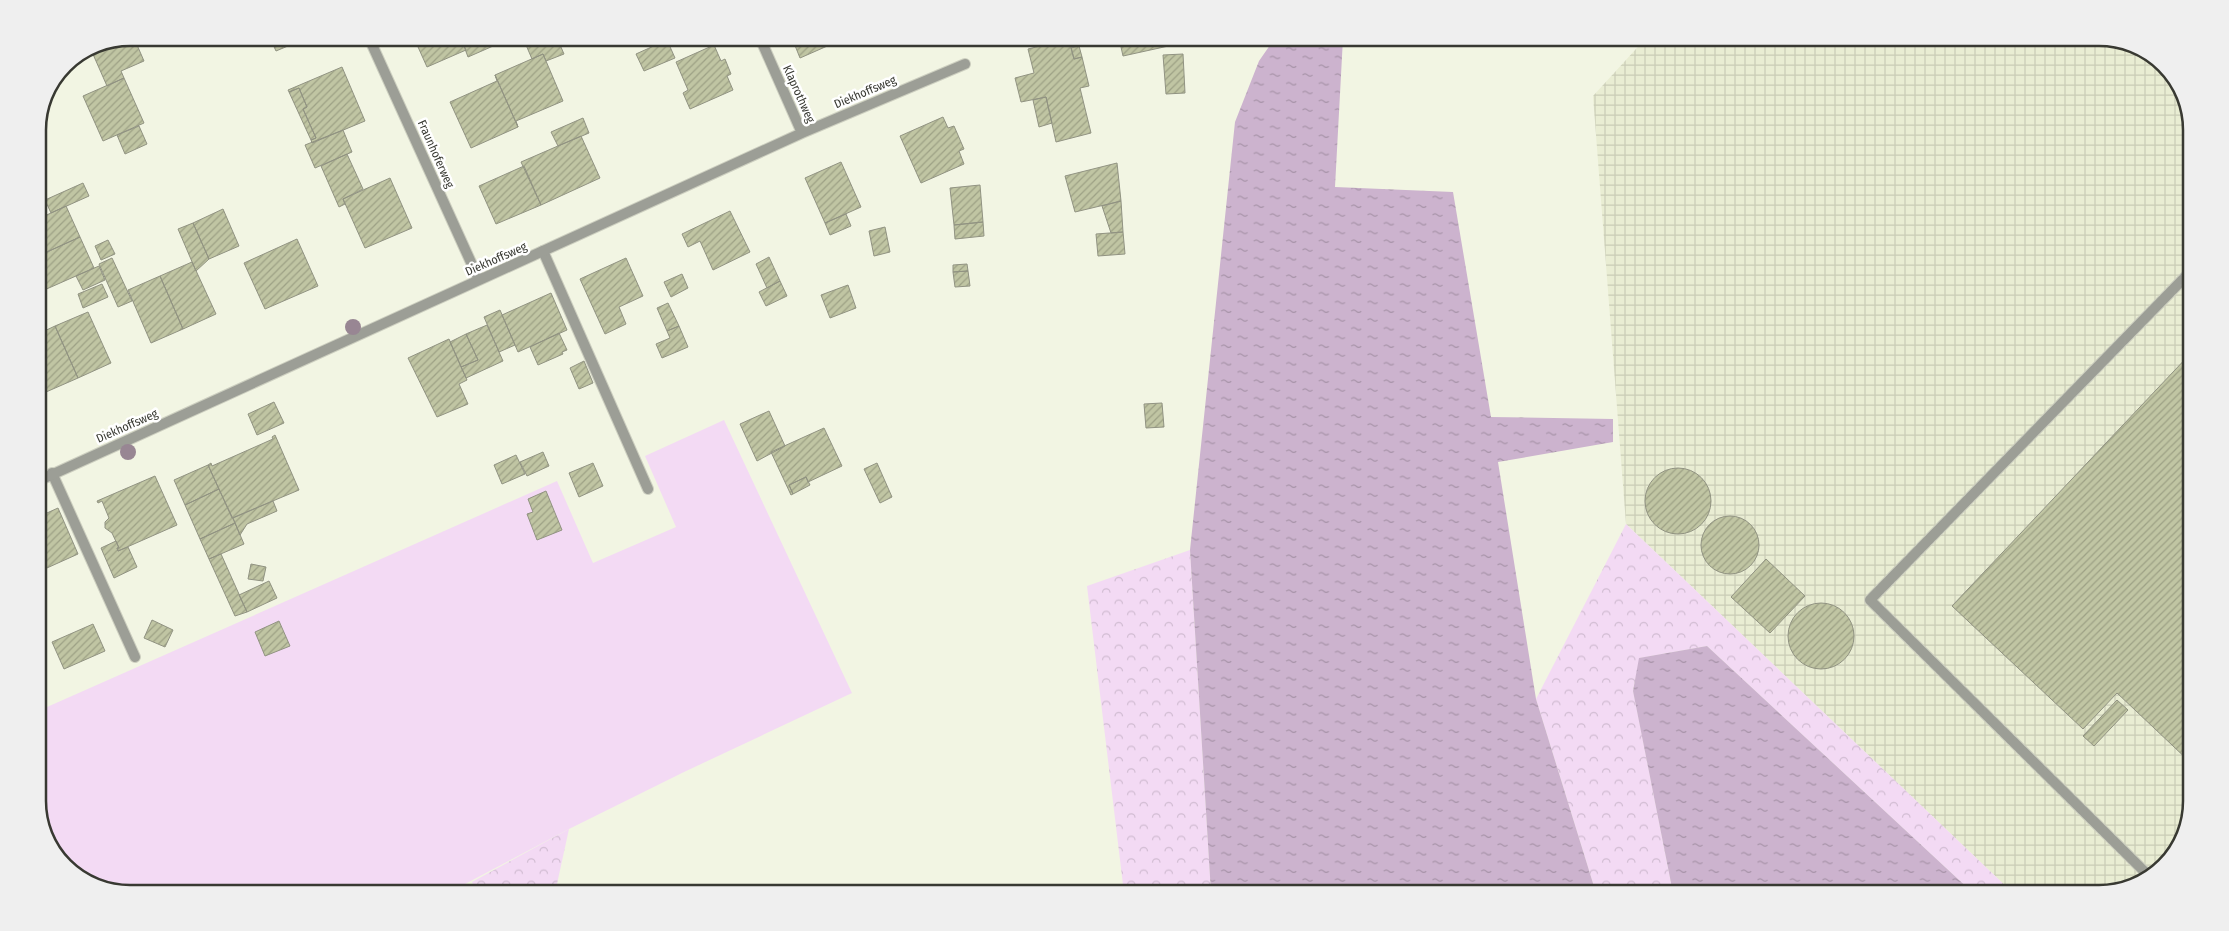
<svg xmlns="http://www.w3.org/2000/svg" width="2229" height="931" viewBox="0 0 2229 931" font-family="'Fira Sans Condensed',sans-serif">
<style>
.industrial{fill:url(#industrial-grid)}
.green{fill:#f3daf4}
.forest{fill:url(#forest-crowns)}
.water{fill:url(#water-ripples)}
.building{fill:url(#building-hatch);stroke:#919382}
.lines{fill:none;stroke-linecap:round;stroke-linejoin:round}
.lane-casing{stroke:#cdcfc0;stroke-width:12}
.street-casing{stroke:#cdcfc0;stroke-width:12}
.lane{stroke:#9c9e96;stroke-width:10}
.street{stroke:#9c9e96;stroke-width:10}
.tree{fill:#988693}
.labels{text-anchor:middle;stroke-width:5;stroke-linejoin:round;paint-order:stroke}
.street-label{font-size:12px;fill:#383932;stroke:#fff}
.rim{fill:none;stroke:#383932;stroke-width:2.5}
</style>
<defs>
<pattern id="industrial-grid" width="8" height="8" patternUnits="userSpaceOnUse" patternTransform="scale(1.25)"><rect width="8" height="8" fill="#e9edd3"/><path d="M0 4h8M4 0v8" fill="none" stroke="#c9ccb6"/></pattern>
<pattern id="forest-crowns" width="20" height="18" patternUnits="userSpaceOnUse" patternTransform="scale(1.25)"><rect width="20" height="18" fill="#f3daf4"/><path d="M2 6a3 3 0 1 1 6 0M12 15a3 3 0 1 1 6 0" fill="none" stroke="#d1bcd2"/></pattern>
<pattern id="water-ripples" width="26" height="14" patternUnits="userSpaceOnUse" patternTransform="scale(1.25)"><rect width="26" height="14" fill="#ccb3ce"/><path d="M2 4q2-2 4 0t4 0M15 11q2-2 4 0t4 0" fill="none" stroke="#a793a8"/></pattern>
<pattern id="building-hatch" width="6" height="6" patternUnits="userSpaceOnUse" patternTransform="scale(1.25)"><rect width="6" height="6" fill="#c0c5a3"/><path d="M-1 1l2-2M0 6l6-6M5 7l2-2" fill="none" stroke="#9da185"/></pattern>
</defs>
<rect width="100%" height="100%" fill="#f2f5e3"/>
<path class="industrial" d="M1646 38H2099L2134 44 2173 74 2191 124V801L2185 836 2151 878 2099 893H2013L1626 524 1593 96Z"/>
<path class="green" d="M724 420 852 693 684 772 569 829 448 893H130L95 887 56 857 38 807V711L557 481 593 563 676 527 645 456Z"/>
<path class="forest" d="M1626 524 2013 893H1973L1707 646 1640 658 1633 690 1673 893H1596L1536 699Z
M1190 550 1211 893H1124L1087 586Z
M569 829 555 893H477L472 882Z"/>
<path class="water" d="M1275 38H1343L1335 187 1453 192 1491 417 1613 419V442L1498 462 1536 699 1596 893H1211L1190 550 1235 122 1259 61Z
M1707 646 1973 893H1673L1633 691 1639 658Z"/>
<path class="building" d="M134 38 144 61 121 71 124 78 107 86 92 52 120 40Z
M270 38H307L276 51Z
M414 38H461L466 50 427 67Z
M461 38H497L500 43 468 57Z
M544 38H557L564 54 546 61 543 54 532 59 526 45Z
M792 38H840L841 40 800 58Z
M1119 38H1171L1173 45 1123 56Z
M1069 39 1074 59 1082 57 1089 86 1080 88 1091 133 1056 142 1046 97 1021 102 1015 78 1034 73 1028 49Z
M667 40 675 58 644 71 636 54Z
M714 45 721 61 725 59 731 74 727 76 733 90 690 109 683 93 688 90 676 62Z
M1079 46 1082 57 1074 59 1071 48Z
M543 54 563 101 516 121 518 127 495 75Z
M1183 54 1185 93 1166 94 1163 55Z
M342 67 365 121 312 143 311 140 316 138 303 109 307 107 299 88 289 92 288 90Z
M495 75 518 127 471 148 450 102 497 81Z
M124 78 144 123 103 141 83 96Z
M299 88 307 107 303 109 316 138 311 140 289 92Z
M1046 97 1052 123 1039 127 1033 100Z
M943 117 948 128 954 126 964 149 959 151 964 164 921 183 900 136Z
M583 118 589 133 558 146 551 132Z
M139 126 147 144 125 154 117 135Z
M343 130 352 152 315 168 305 145Z
M581 136 600 178 541 205 521 162Z
M347 154 363 189 343 199 345 204 339 207 321 166Z
M841 162 861 207 825 223 805 178Z
M1117 163 1121 201 1075 212 1065 176Z
M524 166 541 205 496 224 479 186Z
M390 178 412 228 365 248 343 199Z
M83 183 89 196 51 213 45 200Z
M980 185 983 222 954 225 950 188Z
M1121 201 1123 232 1111 233 1102 206Z
M66 206 80 237 38 256V219Z
M223 209 239 246 209 259 193 223Z
M730 211 750 252 713 270 700 241 688 247 682 234Z
M846 214 851 226 830 235 825 223Z
M983 222 984 236 955 239 954 225Z
M193 223 209 259 196 271 178 229Z
M885 227 890 252 874 256 869 231Z
M1123 232 1125 254 1098 256 1096 234Z
M80 237 94 268 42 291 38 282V256Z
M297 239 318 286 265 309 244 263Z
M108 240 115 254 101 260 95 246Z
M769 257 780 281 767 288 756 264Z
M112 258 132 301 118 307 99 264Z
M626 258 643 296 619 307 626 324 605 334 580 279Z
M192 262 216 314 183 329 160 276Z
M967 264 968 271 953 272V265Z
M99 266 105 280 83 290 76 276Z
M968 271 970 286 955 287 953 272Z
M682 274 688 288 671 297 664 282Z
M160 276 183 329 151 343 128 290Z
M780 281 787 296 766 306 759 292Z
M102 284 108 297 83 308 78 294Z
M848 285 856 308 830 318 821 295Z
M551 293 567 330 518 352 502 315Z
M668 303 679 326 667 331 657 308Z
M500 310 515 345 499 352 484 317Z
M88 312 111 363 78 378 55 326Z
M487 325 503 361 466 378 461 367 478 360 466 334Z
M55 326 78 378 46 392 38 374V334Z
M679 326 688 347 662 358 656 344 670 338 667 331Z
M559 333 567 350 562 352 563 354 538 365 530 347Z
M466 334 478 360 461 367 450 342Z
M449 339 467 380 459 384 468 404 437 417 408 358Z
M2191 353V763L2117 693 2083 729 1952 606Z
M584 361 593 383 579 389 570 368Z
M274 402 284 423 257 435 248 414Z
M1162 403 1164 427 1146 428 1144 404Z
M769 411 785 446 757 461 740 424Z
M824 428 842 466 808 482 806 477 789 485 793 494 791 495 771 452Z
M275 435 299 490 232 518 208 465 211 463 212 466 273 439 272 437Z
M543 452 549 466 527 476 520 462Z
M516 455 525 474 502 484 494 465Z
M593 463 603 486 579 497 569 473Z
M877 463 892 497 880 503 864 469Z
M208 465 219 489 185 505 174 480Z
M1645 501a33 33 0 1 1 66 0a33 33 0 1 1-66 0Z
M155 476 177 525 118 551 117 548H119L112 533 105 528V522L109 518 102 501 98 503 97 501Z
M806 477 810 485 793 494 789 485Z
M219 489 235 523 200 539 185 505Z
M546 491 562 530 537 540 527 514 533 512 528 499Z
M273 501 277 511 247 524 240 535 233 518Z
M58 508 78 554 38 572V517Z
M1701 545a29 29 0 1 1 58 0a29 29 0 1 1-58 0Z
M235 523 244 544 209 559 200 539Z
M116 541 119 548H117L118 551 128 547 137 567 114 578 101 548Z
M221 554 247 612 235 616 209 559Z
M1766 559 1805 596 1770 633 1731 597Z
M251 564 266 567 263 581 248 579Z
M269 581 277 598 247 612 239 595Z
M1788 636a33 33 0 1 1 66 0a33 33 0 1 1-66 0Z
M152 620 173 630 165 647 144 638Z
M279 621 290 646 265 656 255 632Z
M93 624 105 651 64 669 52 642Z
M2117 700 2128 710 2094 746 2083 736Z"/>
<g class="lines">
<defs>
<path id="lane" d="M543 251 648 489
M52 473 135 657
M2151 878 1870 600 2191 271"/>
<path id="street" d="M369 38 479 280
M760 38 802 133
M38 481 802 133 965 64"/>
</defs>
<use href="#lane" class="lane-casing"/>
<use href="#street" class="street-casing"/>
<use href="#lane" class="lane"/>
<use href="#street" class="street"/>
</g>
<g class="tree">
<circle cx="353" cy="327" r="8"/>
<circle cx="128" cy="452" r="8"/>
</g>
<g class="labels">
<g class="street-label">
<text transform="translate(865 92) rotate(-23)" y="4">Diekhoffsweg</text>
<text transform="translate(799 94) rotate(66)" y="4">Klaprothweg</text>
<text transform="translate(436 154) rotate(66)" y="4">Fraunhoferweg</text>
<text transform="translate(496 259) rotate(-24)" y="4">Diekhoffsweg</text>
<text transform="translate(127 426) rotate(-24)" y="4">Diekhoffsweg</text>
</g>
</g>
<path d="M0 0H2229V931H0ZM130 46H2099A84 84 0 0 1 2183 130V801A84 84 0 0 1 2099 885H130A84 84 0 0 1 46 801V130A84 84 0 0 1 130 46Z" fill="#efefef" fill-rule="evenodd"/>
<path class="rim" d="M130 46H2099A84 84 0 0 1 2183 130V801A84 84 0 0 1 2099 885H130A84 84 0 0 1 46 801V130A84 84 0 0 1 130 46Z"/>
</svg>
